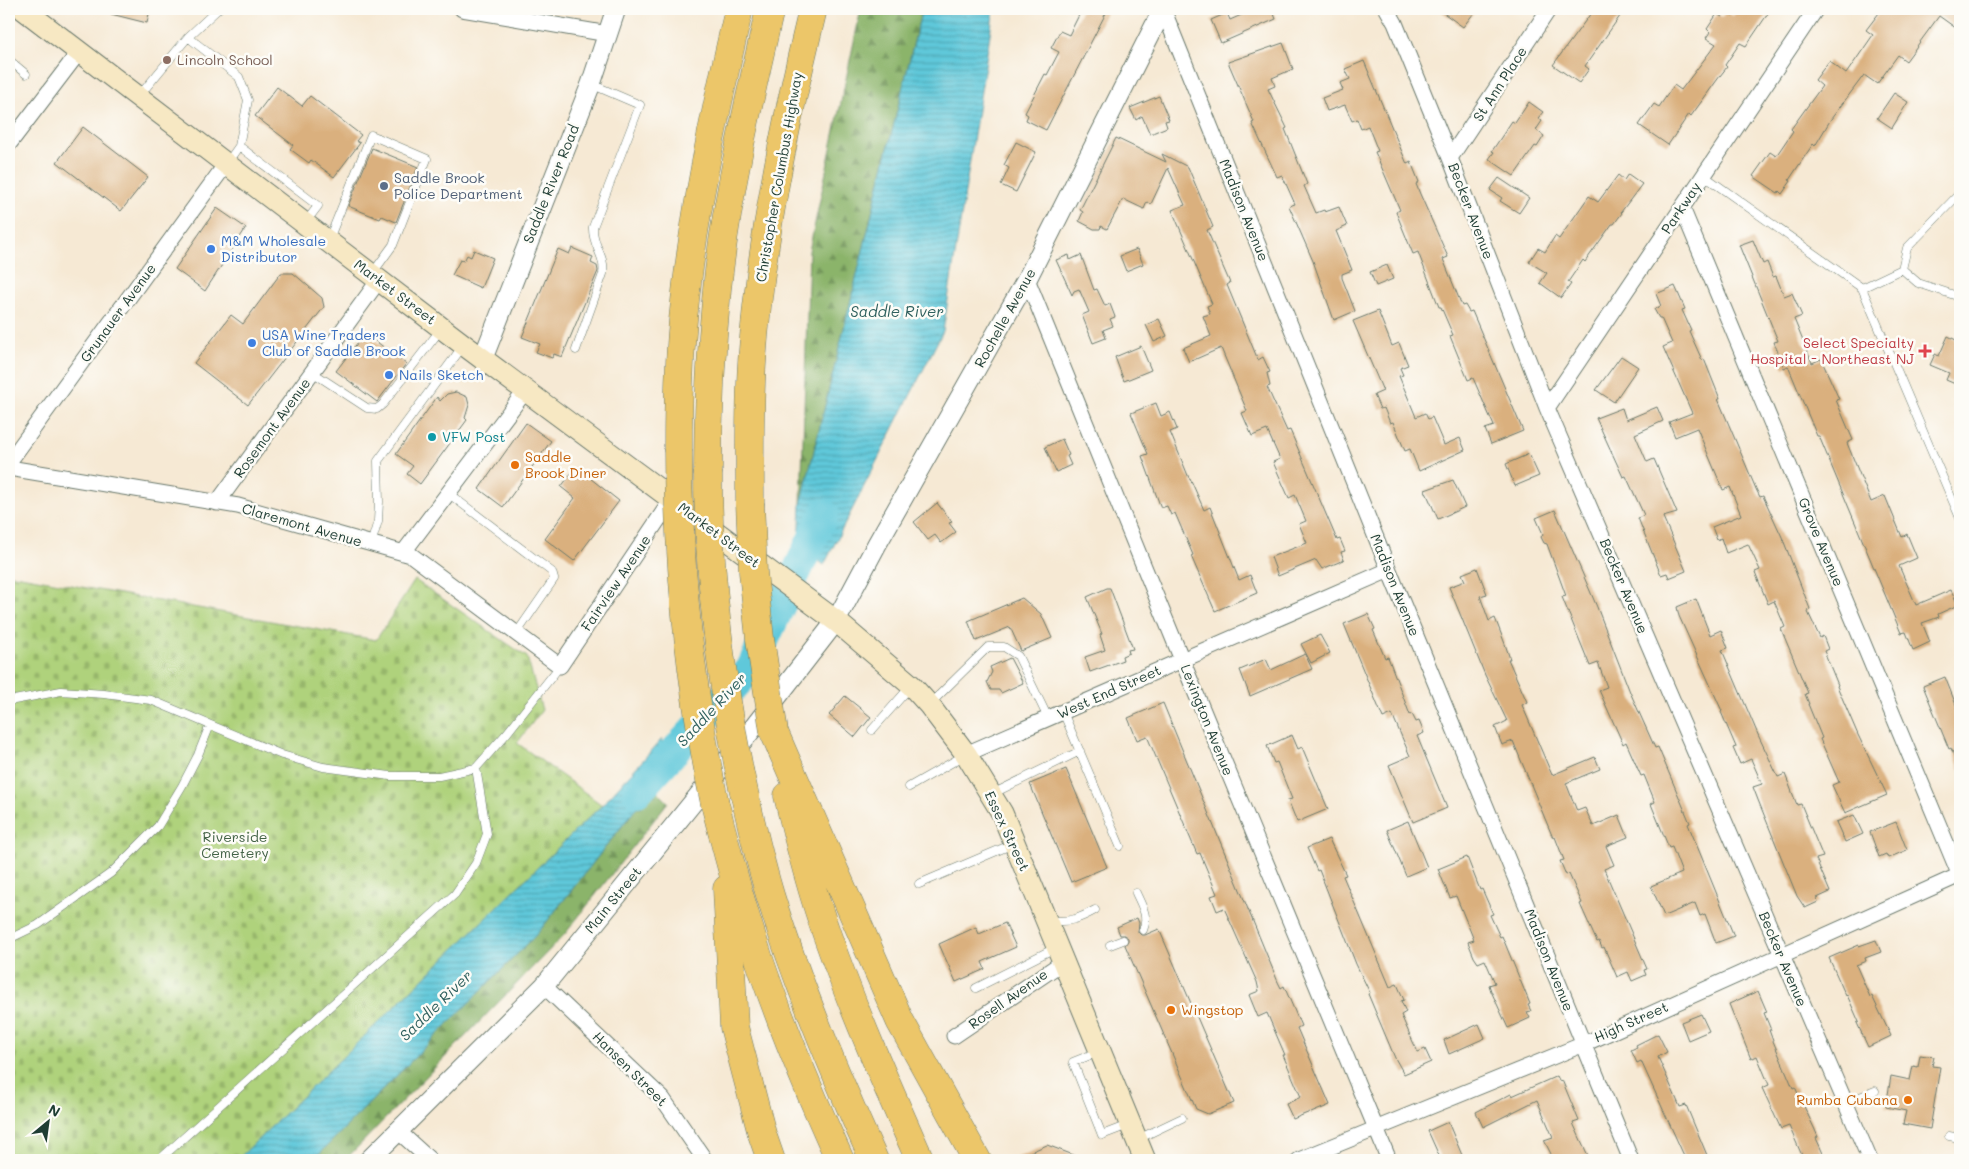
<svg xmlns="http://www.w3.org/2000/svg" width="1969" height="1169" viewBox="0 0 1969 1169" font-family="Mali,sans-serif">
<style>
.forest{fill:url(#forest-firs);stroke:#557850}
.cemetery{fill:url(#cemetery-stones);stroke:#678858}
.water{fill:url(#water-rules);stroke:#3f8287}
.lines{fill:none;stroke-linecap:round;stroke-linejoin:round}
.river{stroke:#5fc8da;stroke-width:30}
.building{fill:#dab07e}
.service-casing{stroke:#6a796c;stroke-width:9}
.minor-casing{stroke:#6a796c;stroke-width:17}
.tertiary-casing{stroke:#6a796c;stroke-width:21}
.secondary-casing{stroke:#6a796c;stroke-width:23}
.motorway-casing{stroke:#6a796c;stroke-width:29}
.service{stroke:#fff;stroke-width:8}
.minor{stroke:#fff;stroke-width:15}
.tertiary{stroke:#fff;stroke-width:19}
.secondary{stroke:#f7e8c3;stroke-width:21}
.motorway{stroke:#ecc669;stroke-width:28}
.motorway-bridge-casing{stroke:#6a796c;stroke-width:29;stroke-linecap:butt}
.motorway-bridge{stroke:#ecc669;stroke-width:28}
.education-dot{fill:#8d6e63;stroke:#fdfcf7;stroke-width:2}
.service-dot{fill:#5c6f8a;stroke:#fdfcf7;stroke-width:2}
.shop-dot{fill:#3f7fe0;stroke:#fdfcf7;stroke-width:2}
.health-dot{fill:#e0444e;stroke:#fdfcf7;stroke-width:2}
.culture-dot{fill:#0f9aa8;stroke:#fdfcf7;stroke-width:2}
.food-dot{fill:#e8710a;stroke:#fdfcf7;stroke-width:2}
.labels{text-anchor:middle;stroke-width:5;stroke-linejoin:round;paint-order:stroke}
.education-label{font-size:14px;fill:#785e54;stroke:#fdfcf7;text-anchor:start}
.street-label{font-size:14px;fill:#1f3d34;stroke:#fdfcf7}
.service-label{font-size:14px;fill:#4e5e75;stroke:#fdfcf7;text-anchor:start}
.shop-label{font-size:14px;fill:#366cbe;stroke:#fdfcf7;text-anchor:start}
.health-label{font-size:14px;fill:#be3a42;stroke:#fdfcf7;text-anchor:end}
.culture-label{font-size:14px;fill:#0d838f;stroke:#fdfcf7;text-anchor:start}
.food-label{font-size:14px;fill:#c56008;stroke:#fdfcf7;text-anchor:start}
.park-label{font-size:14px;fill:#436246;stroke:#fdfcf7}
.water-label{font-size:15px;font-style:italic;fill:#2f605e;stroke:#fdfcf7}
</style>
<defs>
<pattern id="forest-firs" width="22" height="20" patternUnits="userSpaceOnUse" patternTransform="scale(1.25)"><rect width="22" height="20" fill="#8bb46b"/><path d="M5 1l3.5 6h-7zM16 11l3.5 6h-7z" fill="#719459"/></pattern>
<pattern id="cemetery-stones" width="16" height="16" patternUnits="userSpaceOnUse" patternTransform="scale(1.25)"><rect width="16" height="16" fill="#afd27b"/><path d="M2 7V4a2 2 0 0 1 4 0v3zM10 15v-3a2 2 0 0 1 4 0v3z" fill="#96b56b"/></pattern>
<pattern id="water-rules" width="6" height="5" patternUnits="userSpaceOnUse" patternTransform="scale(1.25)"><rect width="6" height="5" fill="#5fc8da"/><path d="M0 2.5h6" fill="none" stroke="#4ea4b2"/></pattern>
</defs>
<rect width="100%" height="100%" fill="#fdfcf7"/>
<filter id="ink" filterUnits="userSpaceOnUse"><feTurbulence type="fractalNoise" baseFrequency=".02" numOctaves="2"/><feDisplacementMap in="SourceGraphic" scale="10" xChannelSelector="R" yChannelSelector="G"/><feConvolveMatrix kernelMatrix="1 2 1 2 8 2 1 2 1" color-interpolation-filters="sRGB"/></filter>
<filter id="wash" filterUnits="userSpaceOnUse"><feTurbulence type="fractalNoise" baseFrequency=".0096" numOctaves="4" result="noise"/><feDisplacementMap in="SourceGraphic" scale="20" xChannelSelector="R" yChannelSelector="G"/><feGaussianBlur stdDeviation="1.12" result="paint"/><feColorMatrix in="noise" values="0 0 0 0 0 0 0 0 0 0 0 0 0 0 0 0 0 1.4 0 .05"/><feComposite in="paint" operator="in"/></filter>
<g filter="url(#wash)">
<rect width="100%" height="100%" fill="#f6e9d4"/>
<path class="forest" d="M861 9H922L801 504 809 251Z
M653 787 668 802 565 934 345 1160H313L537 934Z"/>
<path class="cemetery" d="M9 574 376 640 415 580 527 657 542 710 517 743 602 805 237 1160H9Z"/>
<path class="water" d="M922 9H994L943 331 824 565 799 546 801 504Z
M662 739 666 770 537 934 313 1160H237L602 805Z"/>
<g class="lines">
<path class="river" d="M637 792 751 668 824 514"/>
</g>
<g id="blocks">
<path class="building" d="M111 9H150L147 23 111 14Z
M1082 9H1108L1046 130 1026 120 1028 115 1025 113 1045 74 1047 75 1059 52 1051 48 1060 31 1069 35Z
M1255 9H1272L1276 19 1221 43 1211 20 1227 13 1230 20Z
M1438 9H1477L1463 27Z
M1594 9H1625L1585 66 1589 69 1579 83 1553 65Z
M1738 9H1771L1746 46 1740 43 1725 65 1727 67 1720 76 1691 116 1689 114 1668 145 1639 125 1654 104 1659 107 1674 85 1681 90 1716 44 1706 38 1710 32 1707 29 1717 14 1722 17 1726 11 1733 16Z
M1882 9H1956L1960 12V31L1939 16 1906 61 1898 55 1877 84 1864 75 1831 119 1815 146 1813 144 1789 180 1791 181 1782 194 1779 191 1778 193 1753 176 1770 152 1776 156 1793 131 1791 129 1822 86 1815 80 1829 61 1846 74 1873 35 1866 30Z
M1283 43 1293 69 1272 78 1275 86 1268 89 1287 128 1285 129 1307 184 1304 186 1316 213 1324 210 1325 212 1339 207 1347 226 1336 231 1352 270 1342 274V278L1355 311 1334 320 1313 261 1289 206 1295 204 1282 175 1277 177 1252 123 1254 122 1228 62Z
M1364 61 1407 164 1411 162 1419 182 1416 184 1420 194 1448 257 1443 259 1462 306 1465 305 1469 312 1472 311 1523 431 1491 444 1485 429 1494 426 1473 378 1468 380 1450 336 1453 335 1441 307H1439L1418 252 1413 254 1402 227 1396 212 1400 210 1375 152 1378 151 1368 126 1361 129 1357 119 1352 121 1345 105 1327 111 1322 98 1343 90 1340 83 1350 79 1345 69Z
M277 87 302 106 310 96 361 135 356 141 360 143 334 177 311 160 309 163 290 149 293 145 255 116Z
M1894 93 1908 102 1892 128 1877 118Z
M1159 96 1169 120 1165 121 1167 127 1150 134 1142 116 1136 120 1130 108Z
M1529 102 1543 112 1538 118 1542 121 1536 130 1544 136 1537 147 1535 146 1514 176 1489 159 1494 152 1492 151 1512 121 1515 123Z
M83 127 148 177 121 211 57 162Z
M1116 138 1166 162 1162 154 1188 167 1213 227 1207 230 1230 283 1227 285 1258 360 1263 357 1270 372 1267 373 1270 386 1267 387 1287 431 1290 430 1337 540 1340 539 1345 551 1341 552 1344 560 1322 569 1316 560 1278 576 1271 557 1307 543 1299 524 1306 521 1295 495 1289 498 1273 462 1280 459 1267 430 1252 436 1242 413 1247 411 1221 348 1189 362 1183 348 1211 336 1203 316 1210 314 1207 306 1212 304 1172 210 1185 205 1168 168 1151 204 1147 202 1144 209 1123 199 1107 229 1101 226 1100 229H1094L1079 221 1083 212 1080 210Z
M1016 142 1036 152 1016 192 1001 185 1009 168 1004 165Z
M372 148 418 167 396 222 382 216 380 219 348 206Z
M1628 174 1642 184 1621 212 1622 213 1614 224H1612L1585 262 1583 260 1568 282 1571 284 1561 298 1540 283 1547 273 1529 262 1538 248 1545 252 1555 236 1559 239 1589 196 1598 202 1618 175 1624 180Z
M1499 178 1529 198 1519 213 1500 201 1502 198 1490 190Z
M217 208 246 228 205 291 175 269Z
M1753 240 1763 264 1767 262 1773 277 1776 276 1784 296 1792 293 1802 316 1794 319 1812 363 1821 359 1839 399 1836 400 1853 440 1847 443 1871 502 1885 496 1902 537 1907 534 1917 558 1899 566 1916 605 1951 590 1958 605 1938 614 1939 617 1922 623 1930 642 1913 650 1906 632 1901 633 1819 436H1817L1788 366 1784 368 1774 342 1778 341 1739 245Z
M572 248 593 257 591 263 597 266 598 271 562 357 554 354 552 358 536 352 540 344 522 337 558 249 569 254Z
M1137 249 1143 264 1126 271 1120 256Z
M474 250 493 258 481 288 452 275 460 260 464 261 467 255 471 257Z
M1069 255 1070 260 1081 255 1094 290 1097 289 1105 306 1110 304 1115 317 1110 319 1113 326 1103 330 1106 338 1093 343 1082 315 1089 312 1079 289 1074 291 1072 295 1056 260Z
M1387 265 1393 279 1376 286 1370 272Z
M281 273H293L322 298 324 307 248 405 194 363 231 315 243 324Z
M1675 286 1685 309 1682 310 1691 330 1689 331 1702 360 1704 359 1720 399H1718L1756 489 1760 497 1763 496 1782 537 1810 609 1807 610 1820 638 1823 636 1828 649 1824 651 1838 685 1837 686 1858 735 1887 795 1845 813 1832 785 1839 782 1820 739 1822 738 1808 704H1809L1805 694 1808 693 1781 629 1785 627 1774 601 1768 604 1755 572 1760 570 1748 544 1726 553 1721 538 1717 540 1712 527 1741 515 1730 487 1723 490 1697 428 1675 437 1669 422 1692 413 1663 347 1672 343 1661 318H1659L1654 309 1661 306 1656 294Z
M1378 311 1392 346 1399 343 1408 365 1400 368 1403 375 1399 376 1416 417 1425 413 1428 419 1432 417 1444 445 1460 438 1465 450 1419 471 1410 449 1405 451 1393 422 1390 423 1384 408 1380 409 1374 395 1383 391 1353 321Z
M1159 319 1167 336 1154 342 1146 325Z
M365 333 406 364 377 402 336 371Z
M1948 336 1960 342V386L1946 380 1949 373 1930 365 1935 354 1939 356Z
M1141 346 1151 370 1124 381 1115 357Z
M1621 356 1638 367 1614 402 1596 390Z
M456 392 467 397 469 405 465 418 467 420 420 484 407 474 413 466 396 454 437 397 440 401 447 394Z
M1156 403 1161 416 1170 412 1177 429 1170 432 1189 478H1190L1204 510 1210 507 1239 580 1250 575 1257 593 1215 611 1191 556 1193 555 1175 513 1171 515 1167 506 1161 508 1142 456 1148 454 1131 413Z
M1657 407 1663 421 1635 434 1647 462 1654 459 1677 513 1663 517 1686 571 1669 578 1667 573 1661 575 1638 518 1644 515 1626 476 1623 477 1596 418 1622 408 1626 420Z
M526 423 551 441 503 507 479 489Z
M1062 439 1069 455 1067 456 1071 465 1056 472 1045 447Z
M1529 454 1539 476 1515 486 1506 464Z
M576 467 619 501 574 561 545 539 575 498 561 487Z
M1453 480 1465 507 1438 519 1425 490Z
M937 503 952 522 949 523 956 532 941 543 935 535 928 540 914 522Z
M1555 510 1597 607 1630 692 1655 748 1658 747 1690 823 1688 824 1734 936 1716 943 1705 914 1700 916 1695 903 1664 916 1651 886 1682 873 1672 847 1669 848 1651 804 1655 802 1644 775 1641 776 1626 742 1623 744 1599 690 1607 687 1598 663 1590 666 1562 597 1566 596 1547 544 1544 543 1541 537 1543 534 1536 518Z
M1477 568 1487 594 1480 596 1489 621 1495 618 1505 644 1510 659H1508L1527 702 1522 705 1552 775 1595 757 1600 769 1566 783 1577 811 1585 808 1593 826 1619 815 1628 837 1606 846 1614 865 1604 869 1647 969 1644 970 1646 975 1632 981 1628 972 1617 977 1604 947 1602 948 1599 941 1597 942 1580 904 1582 903 1569 874 1566 875 1560 861 1564 860 1555 837 1553 838 1513 741 1502 745 1495 727 1507 721 1485 675 1449 587 1465 581 1462 574Z
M1107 588H1110L1133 649 1128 650 1129 653 1122 656 1123 660 1090 672 1085 657 1105 650 1100 635 1102 634 1087 597Z
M1022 598 1041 614 1052 638 1021 651 1010 627 976 641 968 621Z
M1696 599 1710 635 1721 630 1728 648 1722 650 1759 737 1778 777 1785 774 1797 805 1801 804 1823 857 1816 859 1830 892 1817 898 1818 902 1805 908 1797 896 1758 800 1753 787 1762 784 1751 759 1740 764 1733 748 1736 747 1721 712 1722 711 1679 616 1677 607Z
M1368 614 1375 629 1373 630 1385 658 1388 657 1410 715 1412 714 1416 722 1419 721 1424 733 1417 736 1447 808 1413 822 1389 765 1410 756 1392 714 1383 718 1344 624Z
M1320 635 1330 653 1311 663 1301 644Z
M1305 654 1312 669 1250 696 1240 670 1266 659 1271 670Z
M1010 658 1023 683 1001 693 999 690H991L987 682 992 672 990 667Z
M1945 677 1960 715V770L1951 748 1949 749 1923 686Z
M845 696 871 717 855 737 829 715Z
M1163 703 1278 982 1281 988 1284 986 1293 1007 1301 1026 1297 1028 1330 1105 1311 1113 1310 1112 1293 1119 1286 1104 1301 1097 1283 1055H1285L1267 1013 1258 1017 1249 995 1259 991 1257 982 1224 908 1217 911 1211 896 1217 894 1200 853 1197 854 1147 736 1137 740 1128 718Z
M1292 735 1298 749 1302 747 1328 809 1297 822 1288 800 1292 799 1277 762 1274 763 1267 746Z
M1066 769 1107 867 1071 882 1030 784Z
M1854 815 1863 834 1845 842 1836 822Z
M1408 821 1427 867 1406 876 1387 830Z
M1896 822 1907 850 1888 858 1886 854 1879 857 1870 832Z
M1329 839 1346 875 1343 876 1357 909 1390 987 1397 984 1404 1000 1401 1001 1406 1012 1401 1015 1413 1042 1418 1052 1425 1049 1431 1062 1404 1074 1395 1058 1368 994 1370 993 1356 964 1319 870 1317 871 1307 848Z
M1467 857 1480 890 1482 889 1493 914 1490 915 1500 937 1502 936 1530 1004 1528 1005 1531 1011 1527 1012 1530 1018 1508 1028 1491 991 1489 985 1495 983 1485 960 1478 963 1474 957 1468 942 1474 940 1456 896 1450 898 1438 869Z
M1137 918 1139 923 1138 932 1141 935H1145L1159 929 1234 1103 1208 1114 1196 1109 1125 945 1128 941V938L1124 935H1120L1117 927Z
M1005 923 1016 947 982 962 985 969 956 982 939 944 976 927 979 934Z
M1876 940 1881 952 1865 958 1866 961 1856 965 1870 997 1872 996 1891 1036 1868 1047 1857 1023 1859 1022 1847 995 1846 996 1829 958 1859 945V946Z
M1758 991 1767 1012 1764 1013 1771 1030H1769L1773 1041 1793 1088 1795 1087 1815 1130 1818 1137 1816 1138 1826 1160H1804L1789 1126 1781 1129 1762 1088 1769 1085 1757 1056 1751 1059 1729 1004Z
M1701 1014 1709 1031 1688 1040 1681 1022Z
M1479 1024 1485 1038 1449 1054 1444 1040Z
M1658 1034 1667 1052 1658 1057 1680 1107 1686 1105 1709 1160H1686L1641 1061 1637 1063 1631 1050 1637 1047 1636 1045Z
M1920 1055 1934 1057 1932 1066 1940 1067 1930 1129 1903 1124 1906 1111 1886 1107 1891 1076 1910 1080 1913 1066 1918 1067Z
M1557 1076 1560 1082 1562 1080 1579 1121 1573 1123 1590 1160H1554L1544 1140 1553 1137 1537 1100 1483 1127 1476 1112 1511 1094 1512 1096Z
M1448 1122 1464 1160H1441L1428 1131Z
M1047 1145 1084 1159V1160H1011Z"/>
</g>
</g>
<g filter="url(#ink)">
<use href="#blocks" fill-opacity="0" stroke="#6a796c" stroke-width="1"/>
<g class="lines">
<defs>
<path id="service" d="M188 37 239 77 248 100 239 146 227 163
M9 60 26 74
M140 95 188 37 218 9
M239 146 318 206 305 223
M1703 175 1862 288 1902 269 1907 248 1960 193
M329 239 371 135 427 159 393 245 372 274
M1902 269 1918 283 1960 297
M1862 288 1960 518
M576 350 603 274C606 256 592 246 593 227L640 105 591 84
M312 372 367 408 377 409 383 404 441 329
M448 493 552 572 554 579 516 634
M371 544 378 521 379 502 378 461 463 346
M9 701 61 691 104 694 151 700 282 755 323 767 390 776H439L476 768 507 733 560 666
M930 704 988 647H1004L1018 656 1048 718
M1063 712 1120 846
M872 730 910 687
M909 787 965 755
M992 794 1080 751
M919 884 1013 844
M1136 893C1142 906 1149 917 1143 930
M1050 920C1068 923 1079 919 1095 910
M9 939 38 925 111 873 158 826 182 786 198 755 210 725
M1110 945 1123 940
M976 988 1055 948
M1098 1052 1073 1062 1102 1135 1128 1125
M1845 1103 1875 1091
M1949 1136 1960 1138
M1138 1139 1182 1118
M159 1160 455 894 476 863 487 834 476 768"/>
<path id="minor" d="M462 9 608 34
M1163 9 1389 570 1631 1160
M1387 9 1395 23 1450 158 1547 408 1870 1160
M9 144 79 52
M1450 158 1549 9
M1682 208 1960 876
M1027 279 1182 660 1389 1160
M1547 408 1816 9
M9 462 226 164
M9 468 238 506 411 555 560 666 672 499
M217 503 379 280
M403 553 526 390
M966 754 1389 570
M544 986 663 1099 705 1160
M954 1036 1063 962
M398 1131 430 1160
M1299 1160 1584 1044 1960 875"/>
<path id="tertiary" d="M483 358 591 84 616 9
M369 1160 544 986 750 732 836 621 877 544 1027 279 1163 9"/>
<path id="secondary" d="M23 9 464 345 836 621 911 685 929 705 966 754 1002 813 1145 1160"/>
<path id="motorway" d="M678 449C678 406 679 363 683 320 693 215 715 111 739 9
M708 472C708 411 711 350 717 289 727 194 749 101 770 9
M750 503C750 456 749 410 752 363 760 243 785 125 813 9
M774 732 900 1021 977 1160
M740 774C749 815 758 855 770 895 798 986 835 1074 874 1160
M788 796C799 843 811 890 827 935 854 1012 887 1086 920 1160
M715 804C728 856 742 908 759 959 782 1027 810 1094 840 1160
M727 889 734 1027 762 1134 771 1160"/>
</defs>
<use href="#service" class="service-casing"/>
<use href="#minor" class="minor-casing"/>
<use href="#tertiary" class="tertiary-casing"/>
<use href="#secondary" class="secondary-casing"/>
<use href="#motorway" class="motorway-casing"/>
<use href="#service" class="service"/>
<use href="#minor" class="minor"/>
<use href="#tertiary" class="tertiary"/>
<use href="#secondary" class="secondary"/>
<use href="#motorway" class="motorway"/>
<defs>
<path id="motorway-bridge" d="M678 449C678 570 690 686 715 804
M708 472C708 574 720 674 740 774
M750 503 753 572 760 639 774 732"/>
</defs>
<use href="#motorway-bridge" class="motorway-bridge-casing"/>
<use href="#motorway-bridge" class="motorway-bridge"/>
</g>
</g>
<circle class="education-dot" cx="167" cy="60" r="5"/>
<circle class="service-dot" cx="384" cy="186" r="5"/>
<g class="shop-dot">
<circle cx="211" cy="249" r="5"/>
<circle cx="252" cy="343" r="5"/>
<circle cx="389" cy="375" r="5"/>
</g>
<path class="health-dot" d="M1922.5 343.5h5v5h5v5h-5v5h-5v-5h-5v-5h5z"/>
<circle class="culture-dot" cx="432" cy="437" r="5"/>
<g class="food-dot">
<circle cx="515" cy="465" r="5"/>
<circle cx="1171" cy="1010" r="5"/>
<circle cx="1908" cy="1100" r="5"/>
</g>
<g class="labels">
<g class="education-label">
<text x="177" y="65">Lincoln School</text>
</g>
<g class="street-label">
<text transform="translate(1500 84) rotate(-57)" y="5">St Ann Place</text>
<text transform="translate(779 177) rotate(-80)" y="5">Christopher Columbus Highway</text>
<text transform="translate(551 184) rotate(-68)" y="5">Saddle River Road</text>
<text transform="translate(1681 208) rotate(-56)" y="5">Parkway</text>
<text transform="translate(1244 210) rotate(68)" y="5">Madison Avenue</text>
<text transform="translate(1471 211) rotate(69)" y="5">Becker Avenue</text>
<text transform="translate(395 292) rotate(37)" y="5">Market Street</text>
<text transform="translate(118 313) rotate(-54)" y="5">Grunauer Avenue</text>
<text transform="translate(1005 318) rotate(-61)" y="5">Rochelle Avenue</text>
<text transform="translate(272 428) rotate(-54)" y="5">Rosemont Avenue</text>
<text transform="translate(302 525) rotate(16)" y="5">Claremont Avenue</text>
<text transform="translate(719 535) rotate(37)" y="5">Market Street</text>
<text transform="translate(1821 542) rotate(67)" y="5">Grove Avenue</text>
<text transform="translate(616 583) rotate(-56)" y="5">Fairview Avenue</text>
<text transform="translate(1395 585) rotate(68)" y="5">Madison Avenue</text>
<text transform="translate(1624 586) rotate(67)" y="5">Becker Avenue</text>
<text transform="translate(1109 692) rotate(-24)" y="5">West End Street</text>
<text transform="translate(1207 720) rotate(68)" y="5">Lexington Avenue</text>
<text transform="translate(1007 831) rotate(65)" y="5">Essex Street</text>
<text transform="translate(613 900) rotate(-51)" y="5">Main Street</text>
<text transform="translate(1783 959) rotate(67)" y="5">Becker Avenue</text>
<text transform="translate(1549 960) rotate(68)" y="5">Madison Avenue</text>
<text transform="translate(1008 999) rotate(-35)" y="5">Rosell Avenue</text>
<text transform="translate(1631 1022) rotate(-24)" y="5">High Street</text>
<text transform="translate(630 1069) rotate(45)" y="5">Hansen Street</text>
</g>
<g class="service-label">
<text x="394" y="183">Saddle Brook<tspan x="394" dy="16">Police Department</tspan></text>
</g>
<g class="shop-label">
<text x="221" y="246">M&amp;M Wholesale<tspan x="221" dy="16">Distributor</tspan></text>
<text x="262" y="340">USA Wine Traders<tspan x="262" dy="16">Club of Saddle Brook</tspan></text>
<text x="399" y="380">Nails Sketch</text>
</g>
<g class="health-label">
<text x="1914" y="348">Select Specialty<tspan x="1914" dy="16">Hospital - Northeast NJ</tspan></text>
</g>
<g class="culture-label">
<text x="442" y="442">VFW Post</text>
</g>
<g class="food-label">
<text x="525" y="462">Saddle<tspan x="525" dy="16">Brook Diner</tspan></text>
<text x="1181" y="1015">Wingstop</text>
<text x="1898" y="1105" text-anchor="end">Rumba Cubana</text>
</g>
<g class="park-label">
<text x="235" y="842">Riverside<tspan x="235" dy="16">Cemetery</tspan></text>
</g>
<g class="water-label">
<text x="897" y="317">Saddle River</text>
<text transform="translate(712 710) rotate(-47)" y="5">Saddle River</text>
<text transform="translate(436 1006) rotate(-44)" y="5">Saddle River</text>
</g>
</g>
<rect width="1969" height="1169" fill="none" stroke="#fdfcf7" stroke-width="30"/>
<g transform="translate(48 1122) rotate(29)" stroke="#fdfcf7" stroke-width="4" paint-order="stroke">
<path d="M0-4L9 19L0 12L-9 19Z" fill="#1f3d34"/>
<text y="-8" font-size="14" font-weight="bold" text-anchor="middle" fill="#1f3d34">N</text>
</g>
</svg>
